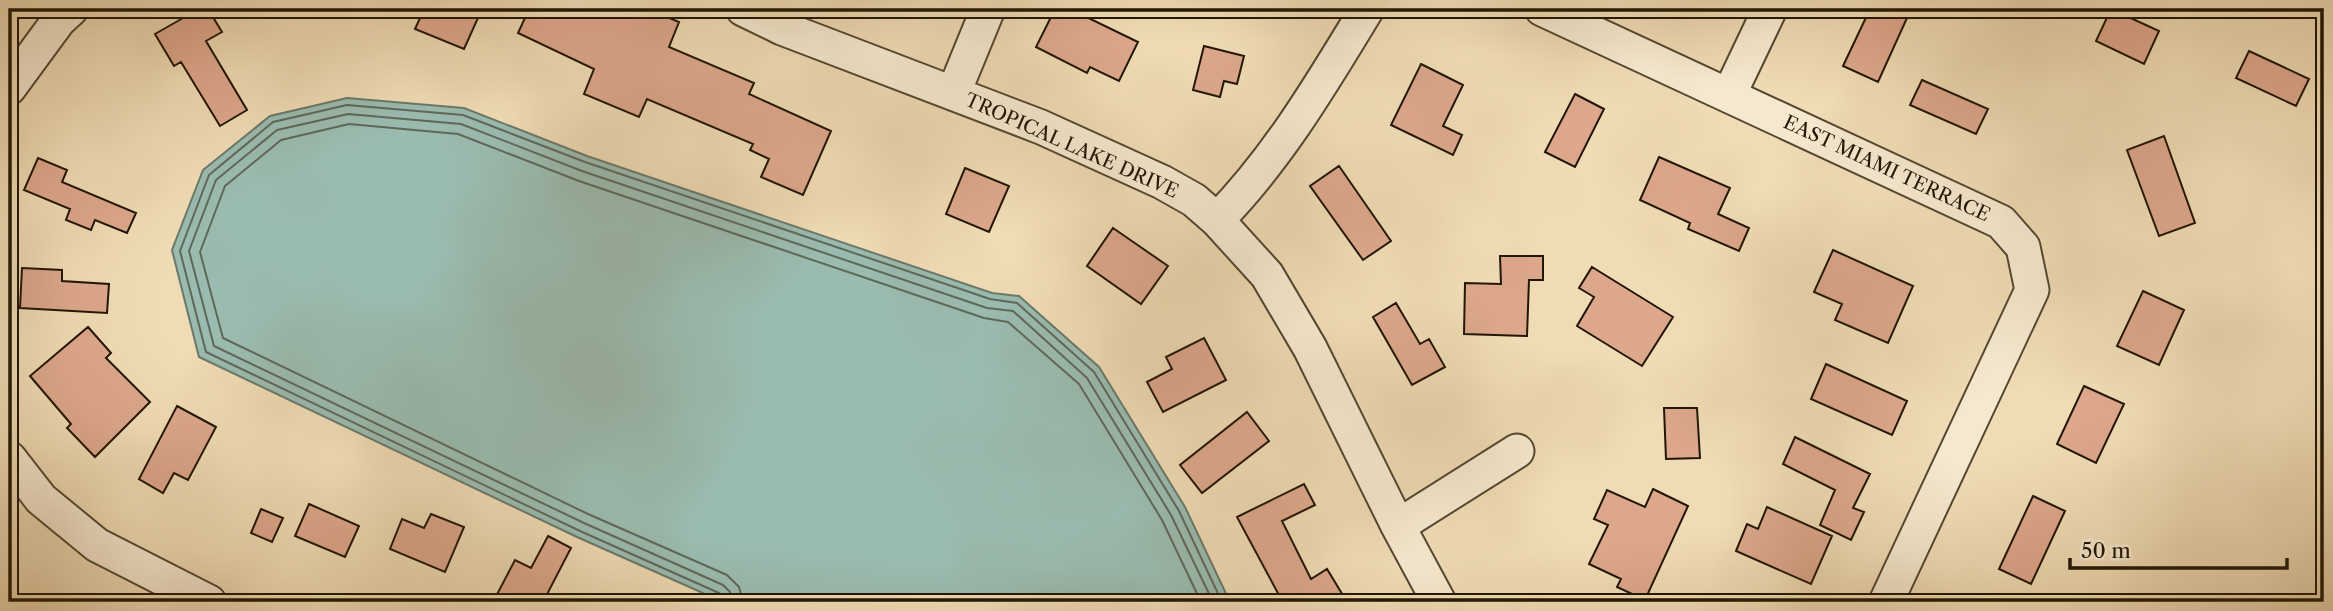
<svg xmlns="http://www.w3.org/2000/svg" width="2333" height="611" viewBox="0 0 2333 611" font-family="'Libre Caslon Text',serif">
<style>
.water{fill:#9abbaf;stroke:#6a796b;stroke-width:2}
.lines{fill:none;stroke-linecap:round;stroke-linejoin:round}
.shore{stroke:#5e685a;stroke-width:2}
.building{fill:#dca78b;stroke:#211605;stroke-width:2}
.minor-casing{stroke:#544731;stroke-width:37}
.minor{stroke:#f5e8ce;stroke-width:33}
.labels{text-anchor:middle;stroke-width:6;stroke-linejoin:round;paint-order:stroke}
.street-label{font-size:19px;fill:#211605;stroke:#f5e8ce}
</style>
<rect width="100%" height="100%" fill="#efdbb4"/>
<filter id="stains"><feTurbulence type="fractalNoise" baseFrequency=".00286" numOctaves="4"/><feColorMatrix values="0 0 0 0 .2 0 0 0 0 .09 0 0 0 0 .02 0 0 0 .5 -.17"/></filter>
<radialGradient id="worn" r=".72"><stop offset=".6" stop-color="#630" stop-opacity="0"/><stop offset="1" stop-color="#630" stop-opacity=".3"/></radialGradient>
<path class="water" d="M347 98 464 108 587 156 992 293 1019 296 1099 367 1185 507 1230 602H723L577 537 199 357 172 250 203 170 270 116Z"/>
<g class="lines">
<path class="shore" d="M723 602V597L719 593 580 531 206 352 180 251 209 175 273 122 347 105 463 115 585 162 990 299 1017 303 1094 372 1179 511 1222 602
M732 602 730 592 723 585 584 523 214 346 189 251 216 180 277 130 348 114 461 124 582 171 987 308 1013 311 1087 378 1171 515 1213 602
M743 602 739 587 727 575 588 514 223 338 200 252 225 186 281 140 349 124 458 134 579 181 984 318 1008 322 1079 384 1162 520 1201 602"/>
</g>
<path class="building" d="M199 9H208L222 32 206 41 247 110 220 126 181 62 174 66 155 34Z
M424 9H482L464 49 415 29Z
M529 9H648L679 22 669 47 754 83 749 94 831 131 803 195 761 177 769 159 750 150 753 144 647 99 639 117 584 94 594 69 518 33Z
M1055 9H1070L1138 42 1119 81 1090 67 1087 73 1036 47Z
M1870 9H1888L1907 18 1878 82 1843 66Z
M2111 9 2159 31 2144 64 2096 41Z
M1204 46 1244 56 1237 84 1224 81 1220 97 1193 90Z
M2249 51 2309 79 2296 106 2236 78Z
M1421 64 1463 85 1443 126 1462 135 1453 155 1391 125Z
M1922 80 1988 109 1976 134 1910 105Z
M1575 94 1604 109 1575 167 1545 152Z
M2164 136 2195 223 2159 236 2127 150Z
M1659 157 1730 188 1718 214 1749 228 1739 251 1688 229 1690 223 1640 200Z
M38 158 67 170 62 182 136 213 127 233 95 220 91 230 66 220 70 209 24 190Z
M1339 166 1391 241 1363 260 1310 186Z
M965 168 1009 186 989 232 946 214Z
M1113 228 1168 266 1141 304 1087 266Z
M1833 250 1913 286 1888 343 1835 320 1842 304 1814 292Z
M1500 256H1543V280H1529L1527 336 1464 334 1465 283 1501 284Z
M1592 267 1673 317 1642 366 1577 326 1594 297 1579 288Z
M22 268 62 270V281L109 284 107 313 20 308Z
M2143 291 2184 310 2159 365 2117 346Z
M1396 303 1420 344 1429 339 1445 367 1412 385 1373 317Z
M88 327 111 353 106 358 150 402 95 457 67 428 71 424 30 376Z
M1204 338 1226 380 1163 412 1147 382 1172 369 1166 357Z
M1826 364 1907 401 1892 435 1811 399Z
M2084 386 2124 404 2096 463 2057 444Z
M177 406 216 427 188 480 174 473 163 493 139 479Z
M1664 408H1697L1700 458 1666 459Z
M1247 412 1269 441 1202 493 1180 465Z
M1795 437 1870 474 1853 508 1864 512 1851 540 1820 525 1835 490 1783 464Z
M1304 484 1315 505 1282 521 1311 579 1327 569 1347 602H1271L1280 597 1237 517Z
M1653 489 1688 506 1645 600 1617 587 1621 579 1589 564 1608 525 1594 519 1607 490 1645 507Z
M2033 496 2065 511 2031 584 1999 569Z
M309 504 359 526 345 557 295 536Z
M1767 507 1832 536 1811 584 1736 551 1747 524 1758 529Z
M261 509 283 518 272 542 251 533Z
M431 514 464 527 445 572 390 549 402 519 424 528Z
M548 536 571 548 543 602H493L515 560 531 568Z"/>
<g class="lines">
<defs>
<path id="minor" d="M743 9 782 28 1041 127 1162 182 1194 200 1217 220 1267 275 1310 348 1398 526 1439 602
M1542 9 2001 222 2023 247 2032 290 1886 602
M9 88 59 20 71 9
M954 92 988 9
M1729 95 1770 9
M1217 220C1278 158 1322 83 1367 9
M9 458 41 499 97 545 209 602
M1398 526 1517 451"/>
</defs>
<use href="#minor" class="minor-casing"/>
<use href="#minor" class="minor"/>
</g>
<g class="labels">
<g class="street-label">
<text transform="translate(1072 145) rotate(24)" y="7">TROPICAL LAKE DRIVE</text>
<text transform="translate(1887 168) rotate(25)" y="7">EAST MIAMI TERRACE</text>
</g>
</g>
<rect width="2333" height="611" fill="none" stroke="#efdbb4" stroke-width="35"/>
<rect x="10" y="10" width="2312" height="590" fill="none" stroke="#211605" stroke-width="3.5"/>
<rect x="18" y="18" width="2298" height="576" fill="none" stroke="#211605" stroke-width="2"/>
<path d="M2070 558v10h217v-10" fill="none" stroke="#211605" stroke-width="3.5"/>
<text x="2081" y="558" font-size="21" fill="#211605" stroke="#f5e8ce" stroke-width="5" paint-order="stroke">50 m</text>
<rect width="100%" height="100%" filter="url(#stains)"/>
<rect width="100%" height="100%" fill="url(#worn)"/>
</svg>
